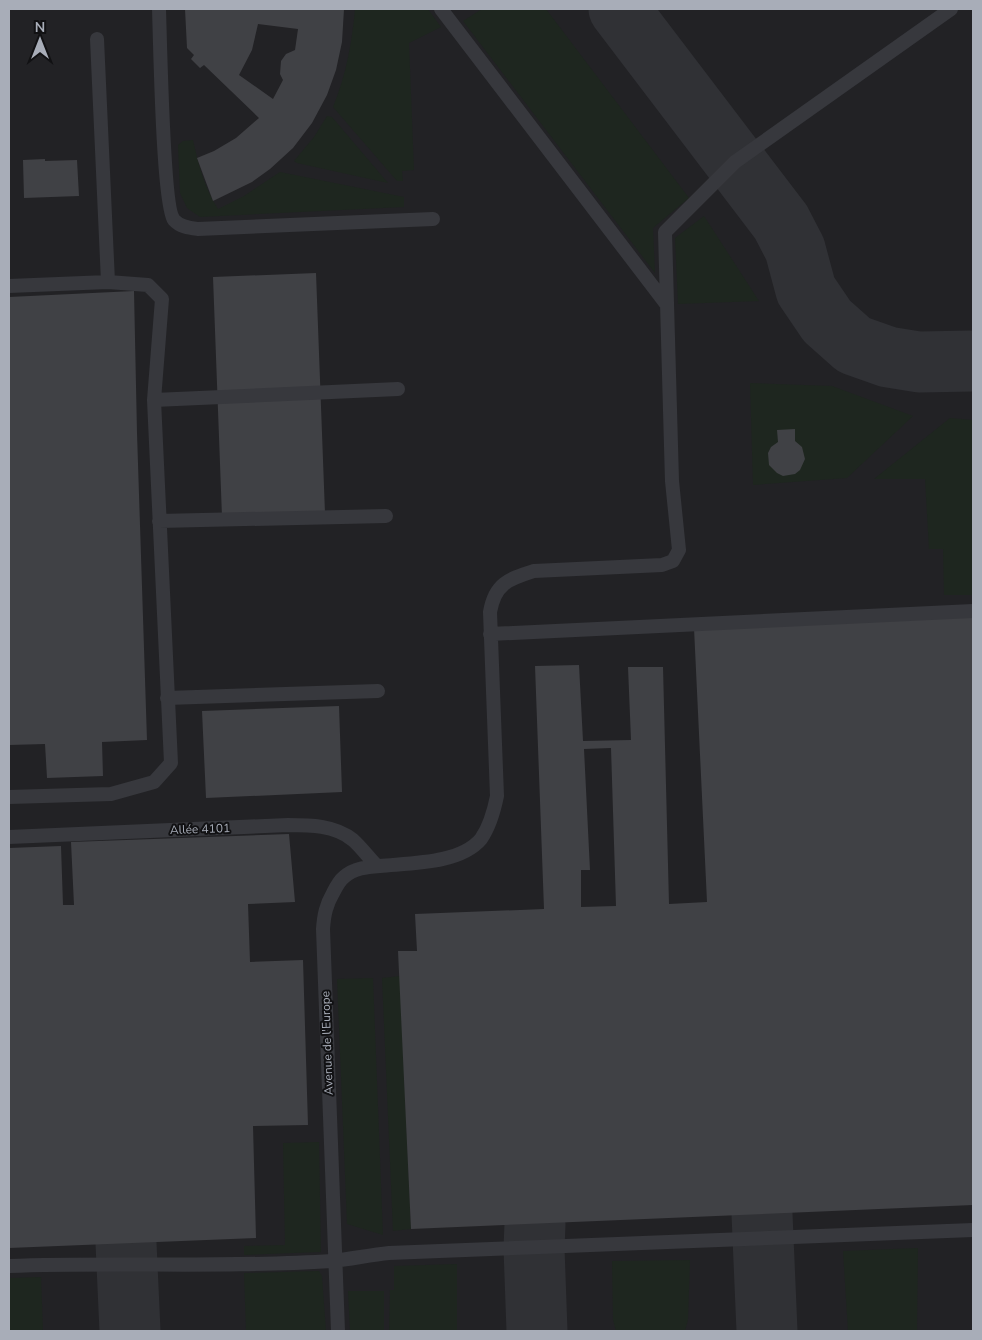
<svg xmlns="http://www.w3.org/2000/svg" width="982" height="1340" viewBox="0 0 982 1340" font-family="'Nunito Sans',sans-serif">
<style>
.built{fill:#222225}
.green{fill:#1e261f}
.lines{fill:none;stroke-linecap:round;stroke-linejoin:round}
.taxiway{stroke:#303135;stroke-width:61}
.building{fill:#404145;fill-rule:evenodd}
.service{stroke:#37383d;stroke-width:14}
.labels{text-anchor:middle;stroke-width:4;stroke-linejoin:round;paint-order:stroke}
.street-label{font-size:12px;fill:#a8adb8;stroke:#111113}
</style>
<rect width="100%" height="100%" fill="#161618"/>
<path class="built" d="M9 9H973V1331H9Z"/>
<path class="green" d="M355 9H428L441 27 409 43 414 170 402 171 403 181H397L333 107C346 75 352 43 355 9Z
M482 9H546L689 198 653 228 655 273 463 21Z
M327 116 332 117 388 183 297 163 294 161 314 137Z
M193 140C198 163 205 189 218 209L244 196 280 172 404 197V207L200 217 187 208 180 193 178 145 183 141Z
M704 216 759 301 678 304 675 238Z
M750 383 832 386 913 416 847 478 753 485Z
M950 418 973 420V595H944L943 549H929L925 479H874Z
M400 976 411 1229 393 1231 382 978Z
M373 978 383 1235 347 1224 337 979Z
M319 1142 321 1252 244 1255V1246L285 1245 283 1143Z
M918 1248 917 1331H848L843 1251Z
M690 1260 688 1320 685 1331H616L613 1320 612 1261Z
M457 1264V1331H389L390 1290H394V1266Z
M319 1271 322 1276 326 1331H246L244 1273Z
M41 1277 43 1331H9V1278Z
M348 1291H384V1331H350Z"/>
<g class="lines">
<path class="taxiway" d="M619 9 781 222 795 249 806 290 827 321 854 345 888 357 919 362 973 361
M762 1214 767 1331
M535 1224 534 1248 537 1331
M126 1243 130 1331"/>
</g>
<path class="building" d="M185 9H344L342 42 336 70 327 95 312 123 293 148 270 169 252 182 213 201 197 158 214 151 236 138 259 118 204 65 200 68 191 59 194 55 187 48ZM258 24 298 29 295 50 286 54 281 61 280 74 283 80 273 99 239 75 252 50Z
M45 159V161L77 160 79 196 24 198 23 160Z
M316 273 325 513 222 517 213 277Z
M134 291 137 433 147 740 102 742 103 776 47 778 45 744 9 745V297Z
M795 429V441L802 447 805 459 800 470 795 474 783 476 777 473 769 465 768 453 771 447 778 442 777 430Z
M973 616V1205L411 1229 398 951H417L415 914 544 909 535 666 579 665 583 741 631 740 628 667H663L669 904 707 902 694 628ZM611 748 616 906 581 907V870H590L584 749Z
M339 706 342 792 206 798 202 711Z
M289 834 295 902 248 904 250 962 303 960 308 1125 253 1126 256 1238 9 1248V848L61 846 63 905H74L71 842Z"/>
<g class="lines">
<path class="service" d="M159 9C160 37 163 208 174 220 180 227 190 228 198 229L433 219
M441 9 667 305
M97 39 108 282
M9 286 108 282 148 285 162 299 154 400 171 763 154 782 111 794 9 797
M154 400 398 389
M159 521 386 516
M490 634 973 611
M167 698 378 691
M9 837 288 825C309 825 335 825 353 840 361 847 369 858 377 866
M9 1266C117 1262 224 1268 332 1261 351 1259 370 1255 389 1253L973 1230
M338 1331 323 929C324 915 326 905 333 893 336 887 339 881 344 877 354 868 367 867 380 866 410 863 460 864 481 839 490 826 494 811 497 796L490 612C495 583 509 579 534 571L662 565 673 561 679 550 672 481 665 232 735 162 951 9"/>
</g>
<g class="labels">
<g class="street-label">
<text transform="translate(200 829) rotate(-2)" y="4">Allée 4101</text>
<text transform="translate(327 1043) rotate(-92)" y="4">Avenue de l'Europe</text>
</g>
</g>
<rect width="982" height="1340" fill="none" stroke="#a8adb8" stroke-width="20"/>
<g transform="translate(40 40)" stroke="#111113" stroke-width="4" paint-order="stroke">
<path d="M0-4L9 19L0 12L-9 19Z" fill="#a8adb8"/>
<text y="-8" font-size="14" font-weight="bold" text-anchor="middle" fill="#a8adb8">N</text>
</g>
</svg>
